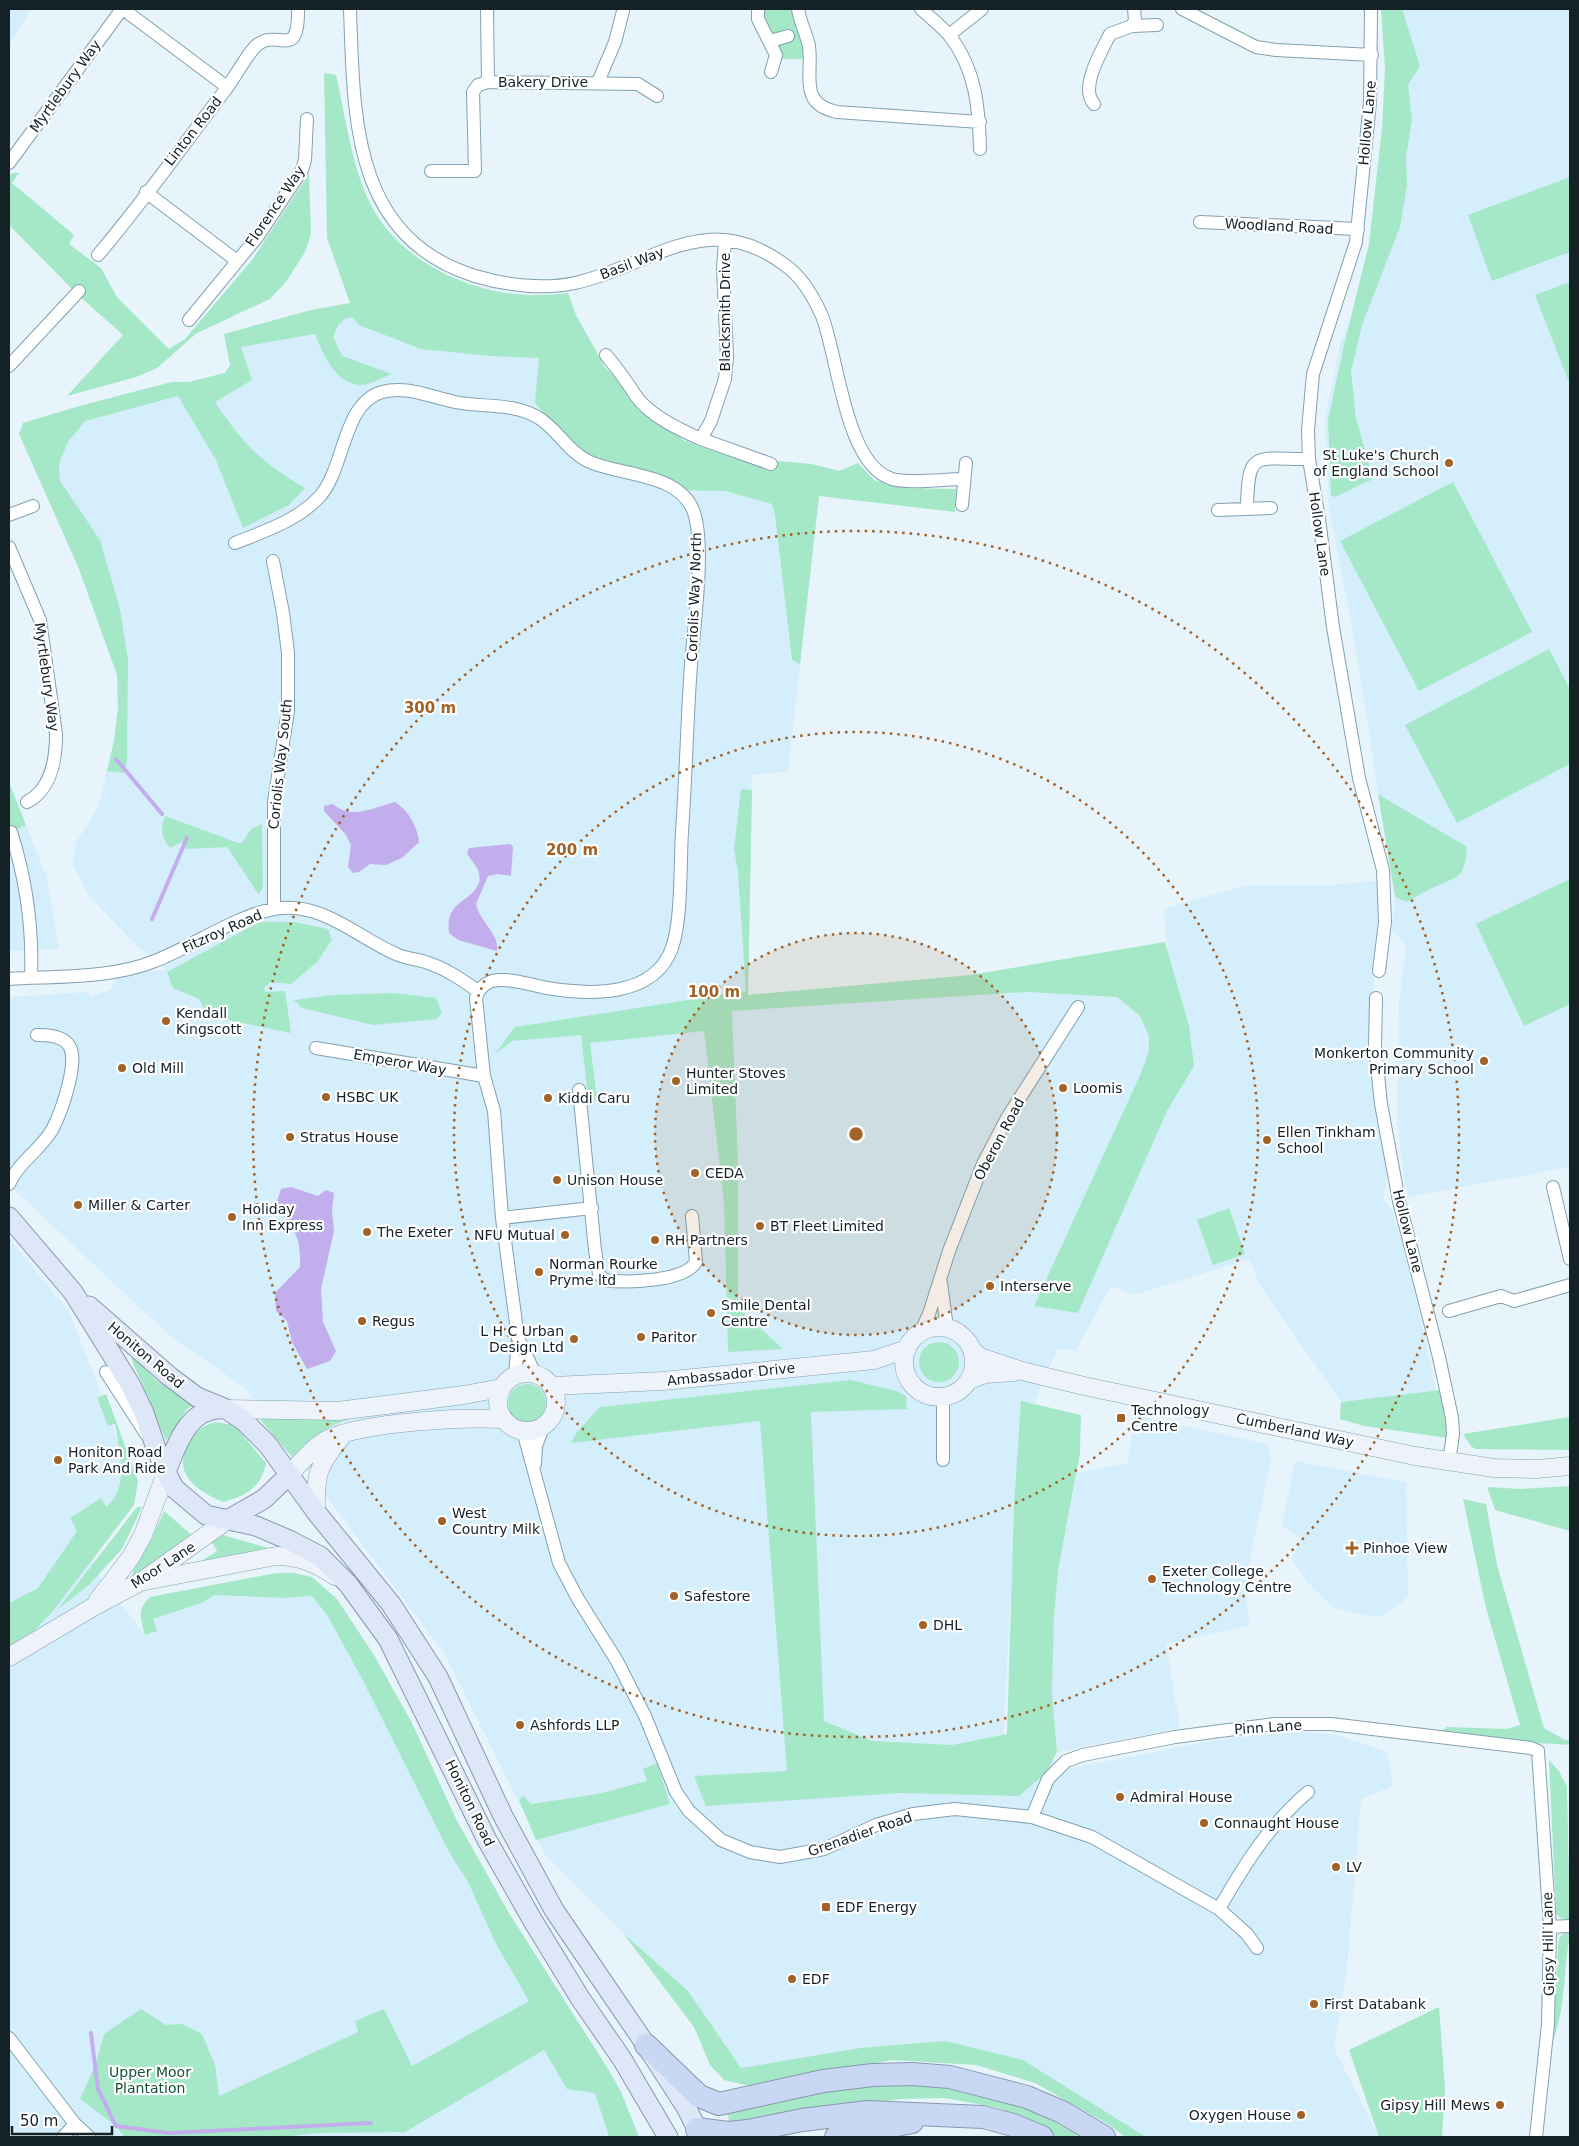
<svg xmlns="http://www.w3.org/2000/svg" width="1579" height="2146" viewBox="0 0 1579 2146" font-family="'DejaVu Sans',sans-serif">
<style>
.built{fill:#d5eefb}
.green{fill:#a5e8c7}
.water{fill:#c2aeed}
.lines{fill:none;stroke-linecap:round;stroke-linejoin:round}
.stream{stroke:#c2aeed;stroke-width:4}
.minor-casing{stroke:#82a1b1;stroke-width:14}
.secondary-casing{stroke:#82a1b1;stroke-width:19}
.primary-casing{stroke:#8997ac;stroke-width:21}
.motorway-casing{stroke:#8997ac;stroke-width:24}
.minor{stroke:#fff;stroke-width:12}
.secondary{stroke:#eef3fb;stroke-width:18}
.primary{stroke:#dee7f8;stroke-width:19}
.motorway{stroke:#c8d7f3;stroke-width:22}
.ring{fill:none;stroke:#a06227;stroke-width:2.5;stroke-dasharray:2.5 5}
.poi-dot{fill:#a06227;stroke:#fff;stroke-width:2}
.labels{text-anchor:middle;stroke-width:4.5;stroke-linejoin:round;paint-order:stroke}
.street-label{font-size:14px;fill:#142127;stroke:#fff}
.poi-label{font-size:14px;fill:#142127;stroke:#fff;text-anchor:start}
.park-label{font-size:14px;fill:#155038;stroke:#fff}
.centre{fill:#a06227;stroke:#fff;stroke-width:2.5}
.ring-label{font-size:15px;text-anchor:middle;font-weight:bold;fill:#a06227;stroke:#fff;stroke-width:4.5;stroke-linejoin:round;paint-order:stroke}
</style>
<rect width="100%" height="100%" fill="#e7f4fb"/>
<path class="built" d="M9 9H31L9 46Z
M1388 9H1570V1167L1407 1197 1397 1121 1399 1002 1406 945 1392 930 1395 897 1390 864 1352 627 1329 508 1325 418 1340 345 1371 269 1401 102Z
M311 310 568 343 567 399 819 496 788 771 752 775 748 995 732 1011 1026 992 1117 997 1140 1016 1149 1036V1051L1141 1073 1035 1306 1078 1313 1167 1111 1194 1066 1171 977 1164 912 1169 907 1248 885H1330L1375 881 1378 889 1377 953 1368 1029 1376 1109 1387 1176 1383 1198 1392 1210 1411 1274 1436 1391 1341 1402 1261 1287 1249 1259 1134 1295 1111 1286 1076 1350 1057 1349 1034 1404 1021 1402 1003 1740 1071 1768 1210 1741 1294 1731 1338 1735 1387 1752 1393 1786 1361 1799 1347 1969 1334 2048 1379 2137H1146L1023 2060 860 2048 741 2068 688 1991 623 1933 546 1857 446 1656 245 1388 169 1335 9 1185V997L87 992 92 997 112 989 113 983 117 978 146 970 167 971 133 942 90 897 73 866 75 844 98 808 114 741 118 707 117 675 79 569 19 434 23 423 83 405 172 382H189L225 373 230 365 224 334Z
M26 825 47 878 59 949 9 951V833Z
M9 1238 69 1312 107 1408 129 1477 92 1566 145 1635 152 1619 204 1602 214 1595 284 1598 312 1596 327 1615 359 1673 449 1852 468 1882 496 1944 529 2001 595 2092 609 2137H9Z
M1134 1415 1267 1444 1271 1459 1244 1588 1250 1625 1166 1644 1180 1728 1057 1752 1052 1693 1054 1617 1058 1571 1077 1473 1128 1463Z
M1295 1461 1406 1482 1408 1597 1382 1616 1360 1615 1334 1608 1308 1583 1292 1559 1301 1538 1282 1525Z"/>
<path class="green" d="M762 9H793L804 45V59H780L773 34 766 26Z
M1381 9H1402L1420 66 1408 85 1412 120 1406 157 1407 185 1400 227 1362 325 1351 372 1356 418 1373 479 1335 497 1331 495 1328 420 1344 345 1369 244 1382 128 1385 68Z
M324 73 336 75C345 114 352 167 370 203 397 259 466 292 526 295 540 296 554 294 568 293L576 315 605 367 628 390 627 396 640 411 685 441 746 462 772 469 776 461 812 464 839 471 858 463 874 480 901 488 956 489 955 512 819 496 800 664 792 660 775 515 772 504 725 491 677 490 599 463 575 450 535 403 539 358 491 356 421 349 359 325 353 318H346L338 325 333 337 342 356 392 374C383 377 370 385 361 385 335 384 323 354 315 334L241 347 252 380 215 402C242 443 262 463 305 488L289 505 243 528 216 460 178 396 85 421 68 442 59 463 60 481 100 540 120 609 128 660 127 761 124 773 107 771 114 741 118 707 117 675 79 569 19 434 23 423 83 405 172 382H189L225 373 230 365 224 334 311 310 350 303 327 238Z
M12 173H19L12 183 74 235 69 244 101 268 117 297 169 349 185 339 252 260 309 174 311 234 305 252 286 282 270 299 197 333 157 368 136 377 67 396 123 335 78 295 9 225V177Z
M1570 177V252L1492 281 1468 215Z
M1570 282V385L1535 295Z
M1453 482 1532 632 1419 691 1340 541Z
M1549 649 1570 689V764L1457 823 1405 725Z
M9 782 26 825 9 833Z
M741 789 752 790 748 995 971 975 1165 942 1189 1026 1194 1066 1167 1111 1078 1313 1034 1306 1141 1073 1149 1051V1036L1140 1016 1117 997 1026 992 732 1011 738 1164V1308L783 1349 728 1352 724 1202 704 1031 590 1043 597 1099 589 1107 581 1035 512 1041 495 1054 515 1027 746 991 738 872 734 849Z
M1378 794 1467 847C1465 880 1457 876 1432 888 1423 892 1415 897 1407 902L1395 897Z
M165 816 241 844 251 829 262 824 263 887 259 895 227 847 188 849 181 842 170 848C161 837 160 830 165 816Z
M1570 879V1004L1524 1026 1476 924Z
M259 922H295L328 929 332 940 317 962 291 984 270 982 264 988 265 992 285 991 291 1033 208 1016 199 999 173 988 167 972Z
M394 993 436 998 442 1013 437 1019 373 1025 302 1008 294 1000 334 995Z
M1229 1208 1245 1254 1213 1265 1197 1220Z
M919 1362a20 20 0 1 1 40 0a20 20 0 1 1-40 0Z
M134 1357 156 1380 194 1405 187 1409 166 1441 131 1358Z
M851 1380 896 1391 906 1396 907 1409 811 1412 824 1721 872 1741 952 1745 1007 1734 1014 1505 1021 1401 1081 1415 1080 1453 1058 1571 1054 1617 1052 1693 1057 1752 1046 1773 1019 1796 900 1793 706 1806 694 1776 787 1771 760 1421 571 1443 576 1433 600 1407Z
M508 1403a19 19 0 1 1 38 0a19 19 0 1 1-38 0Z
M1441 1390 1448 1438 1364 1426 1340 1419 1341 1402Z
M106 1394 138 1481 134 1505 53 1611 35 1630 9 1646V1603L38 1588 77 1531 70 1518 101 1498 106 1507C131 1486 119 1451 115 1424L108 1426 97 1398Z
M263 1416 307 1420 351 1418C327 1427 309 1437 292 1457L258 1417Z
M1570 1417V1450L1475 1449 1471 1446 1463 1434Z
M216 1422 234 1425 266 1463C261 1488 246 1496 223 1502 196 1491 171 1473 189 1442 195 1431 204 1425 216 1422Z
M1570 1486V1531L1495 1510 1487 1487 1521 1489Z
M1463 1499 1486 1504 1497 1565 1544 1728 1565 1740H1570V1745L1507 1741 1440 1732 1447 1727 1507 1729 1520 1725 1486 1608Z
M137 1507H142L122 1549 89 1585 58 1609Z
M164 1511 193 1536 133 1577V1571L151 1540Z
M223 1535 275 1550 188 1570 217 1551 212 1542Z
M276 1573H294L312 1577 337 1599 374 1655 412 1723 456 1819 509 1913 610 2072 621 2092 639 2137H609L595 2093 567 2089 544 2050 405 2132 320 2133 281 2137H125L116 2126 80 2099 96 2063 104 2034 141 2009 166 2025 182 2024 202 2034 215 2065 219 2096 358 2032 355 2021 384 2009 412 2066 529 2001 496 1944 468 1882 449 1852 359 1673 327 1615 312 1596 284 1598 214 1595 204 1602 153 1619 157 1631 145 1635C140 1619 137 1609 150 1597Z
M1549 1760 1559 1771 1567 1787 1570 1920 1560 1918 1556 1913Z
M657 1763 670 1804 536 1840 519 1800 523 1796 531 1804 598 1794 647 1781 643 1769Z
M623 1933 688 1991 741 2068 860 2048 945 2041 1023 2060 1146 2137H1125L1111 2126 1035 2083 976 2065 892 2060 750 2086 724 2080 710 2065 694 2027Z
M1564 1933H1570V1936C1563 1970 1566 2007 1553 2040L1558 1947 1559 1938Z
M1439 2007 1445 2088 1442 2137H1379L1349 2050Z
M902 2082C966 2089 1024 2099 1079 2137H1056L1038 2123 995 2107 944 2098 902 2099 829 2108 734 2123 729 2121 728 2114 731 2112 854 2085Z"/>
<path class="water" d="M395 802C409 811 417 826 419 842L402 858 386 865 370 864 359 872 353 873 348 867 351 845 346 835 324 811V806L333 804C351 820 372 808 395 802Z
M510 844 513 847 511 876 498 874 488 876 476 904C479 921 500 934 497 951L458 940 449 933C448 925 448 917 453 910 460 899 484 892 479 873 478 866 470 860 467 853L469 848Z
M291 1187 318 1196 326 1190 334 1193 332 1210 334 1231 321 1289 323 1322 336 1351 330 1361 307 1369 292 1342 287 1321 276 1311 275 1293 300 1267C301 1236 295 1229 275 1207L281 1189Z"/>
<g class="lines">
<path class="stream" d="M116 759 162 814
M152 919 187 838
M91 2033 98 2089 116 2126 168 2133 371 2123"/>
<defs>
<path id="minor" d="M123 9 227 87
M350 9C354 116 351 237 475 276 505 285 544 290 575 283 652 266 706 206 785 265 801 276 814 298 822 316 838 356 845 465 892 479 908 484 946 479 964 479
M758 9V19L776 55 771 72
M798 9C800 22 806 33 809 46 813 75 798 104 837 112L980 122
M921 9C930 17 941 26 949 35 976 69 979 108 980 149
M1182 9 1256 47 1276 50 1372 55
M1371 9 1370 102 1356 242 1313 374 1308 430 1309 459 1319 519 1333 627 1359 778 1383 870 1385 922 1379 971
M1132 26 1157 25
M949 35 982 9
M770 41 788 36
M488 82 638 84 657 96
M598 82 615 42 623 11
M1094 104C1079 87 1102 51 1110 34L1132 26 1135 20 1134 9
M9 163 122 9
M431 171H475L473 92 478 85 488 82 487 9
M146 192 237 261
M1200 222 1358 229
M725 241 723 268 727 356 725 379 711 421 701 439 771 464
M98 255C143 202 184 144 226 89 235 77 245 58 254 48 275 24 299 65 298 9
M189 320 258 236 302 170 305 160 307 119
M606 355C617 368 627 382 636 396 650 416 680 430 701 439
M9 366 79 291
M962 505 966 463
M1247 509C1248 449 1254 459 1309 459
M1218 510 1271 508
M9 515 33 506
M235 543C265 531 299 520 321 495 345 466 343 403 382 392 406 385 431 397 455 402 483 408 512 402 539 418 558 430 569 453 590 462 622 476 678 473 693 510 706 542 694 626 691 664 687 720 686 775 682 831 680 863 682 920 672 948 654 998 589 995 547 988 531 985 508 977 492 981 484 984 478 990 476 998L484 1076 494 1111 502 1218 518 1338 515 1375
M9 547 40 620 56 734C56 759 52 789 27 802
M273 561 283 613 288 653V711L274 802V909
M11 832C26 879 33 928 31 977
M9 979C56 976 110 979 155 961 191 947 238 915 274 909 322 901 355 936 396 954 406 959 418 959 428 963 447 969 462 980 478 991
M1376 998 1375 1046 1381 1104 1399 1201 1439 1357 1452 1418 1453 1434 1449 1463
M316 1048 484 1076
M579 1090 595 1250 599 1274 604 1280C626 1283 684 1282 696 1262L692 1216
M9 1184C18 1163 40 1150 52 1130 60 1115 65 1099 69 1083 76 1052 75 1034 37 1035
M1553 1187 1570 1259
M502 1218 592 1208
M941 1283 947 1328
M1449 1311 1501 1296 1514 1301 1570 1285
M920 1333 929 1314 949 1251 983 1164 1007 1118 1078 1007
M518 1338 535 1374
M106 1372 146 1434
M943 1397V1460
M523 1431 559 1563 578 1599 617 1661 645 1716 676 1792 689 1811 721 1840 750 1852 780 1857 824 1849 876 1825 913 1814 955 1809 1032 1817 1092 1837 1219 1909 1247 1934 1257 1948
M535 1464 536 1446 543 1427
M1032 1817 1048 1779 1066 1761 1083 1755 1175 1737 1274 1724H1331L1531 1748 1538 1751 1550 1927 1548 2024 1536 2137
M1219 1909C1244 1865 1269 1825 1308 1792
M1550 1927 1570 1926
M9 2038 75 2124 89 2137
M63 2137 75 2124"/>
<path id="secondary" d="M904 1362a35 35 0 1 1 70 0a35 35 0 1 1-70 0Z
M972 1350 980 1357 1022 1371 1084 1386 1415 1456 1494 1468 1537 1469 1570 1466
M498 1402a29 29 0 1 1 58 0a29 29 0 1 1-58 0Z
M969 1380 985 1374 1014 1372
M552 1386 663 1381 874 1360 907 1349
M226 1409 338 1411 464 1395 501 1388
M289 1475C300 1463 313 1447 328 1439 366 1422 460 1417 503 1419
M316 1512C315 1477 317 1466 340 1439
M145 1581 276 1556C299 1556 315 1563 335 1576
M98 1600 131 1557 143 1535 166 1473
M9 1657 93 1607 142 1581 229 1519"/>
<path id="primary" d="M9 1217 73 1292 130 1384 144 1413 157 1451 166 1472
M89 1306 169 1376 197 1397 224 1408
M229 1519 264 1499 289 1475
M668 2137 622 2059 580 1998 533 1921 487 1840 388 1639 348 1584 320 1556 289 1540 256 1526 206 1515 174 1488 166 1472C177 1444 189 1405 226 1409L244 1421 268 1445 316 1512 391 1604 438 1677 503 1816 554 1910 646 2045 686 2107 697 2129"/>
<path id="motorway" d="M646 2045 699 2096 719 2104 823 2081 873 2075 912 2074 950 2077 1027 2097 1062 2112 1104 2137
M697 2129 728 2133 748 2131 802 2120 868 2112 983 2117 1013 2125 1042 2137
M836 2137 912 2122"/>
</defs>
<use href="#minor" class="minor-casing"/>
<use href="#secondary" class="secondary-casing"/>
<use href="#primary" class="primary-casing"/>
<use href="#motorway" class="motorway-casing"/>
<use href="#minor" class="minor"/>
<use href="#secondary" class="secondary"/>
<use href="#primary" class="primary"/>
<use href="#motorway" class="motorway"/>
</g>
<circle cx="856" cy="1134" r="201" fill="#a06227" fill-opacity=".12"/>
<g class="ring">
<circle cx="856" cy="1134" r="201"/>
<circle cx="856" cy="1134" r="402"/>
<circle cx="856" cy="1134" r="603"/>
</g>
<g class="poi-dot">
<circle cx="1449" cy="463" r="5"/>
<circle cx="166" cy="1021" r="5"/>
<circle cx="1484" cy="1061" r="5"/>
<circle cx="122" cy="1068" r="5"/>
<circle cx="676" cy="1081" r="5"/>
<circle cx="1063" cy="1088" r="5"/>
<circle cx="326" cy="1097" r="5"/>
<circle cx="548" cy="1098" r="5"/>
<circle cx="290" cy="1137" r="5"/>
<circle cx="1267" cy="1140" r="5"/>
<circle cx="695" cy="1173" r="5"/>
<circle cx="557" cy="1180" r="5"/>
<circle cx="78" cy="1205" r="5"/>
<circle cx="232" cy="1217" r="5"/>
<circle cx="760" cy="1226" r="5"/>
<circle cx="367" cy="1232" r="5"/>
<circle cx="565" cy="1235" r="5"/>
<circle cx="655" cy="1240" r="5"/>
<circle cx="539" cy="1272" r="5"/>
<circle cx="990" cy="1286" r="5"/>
<circle cx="711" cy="1313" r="5"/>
<circle cx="362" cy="1321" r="5"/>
<circle cx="641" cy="1337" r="5"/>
<circle cx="574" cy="1339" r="5"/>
<rect x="1116" y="1413" width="10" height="10" rx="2.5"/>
<circle cx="58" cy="1460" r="5"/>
<circle cx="442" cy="1521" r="5"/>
<path d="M1349.5 1540.5h5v5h5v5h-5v5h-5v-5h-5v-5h5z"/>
<circle cx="1152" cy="1579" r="5"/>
<circle cx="674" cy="1596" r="5"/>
<circle cx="923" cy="1625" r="5"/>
<circle cx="520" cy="1725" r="5"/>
<circle cx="1120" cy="1797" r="5"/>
<circle cx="1204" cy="1823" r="5"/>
<circle cx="1336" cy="1867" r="5"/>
<rect x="821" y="1902" width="10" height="10" rx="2.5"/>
<circle cx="792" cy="1979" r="5"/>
<circle cx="1314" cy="2004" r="5"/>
<circle cx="1500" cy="2105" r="5"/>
<circle cx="1301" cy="2115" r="5"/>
</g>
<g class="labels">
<g class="street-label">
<text x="543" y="87">Bakery Drive</text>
<text transform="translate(65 86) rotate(-54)" y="5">Myrtlebury Way</text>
<text transform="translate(1367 123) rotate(-85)" y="5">Hollow Lane</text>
<text transform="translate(193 131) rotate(-52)" y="5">Linton Road</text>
<text transform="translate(275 206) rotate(-56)" y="5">Florence Way</text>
<text transform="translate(1279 226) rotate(3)" y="5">Woodland Road</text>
<text transform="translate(632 263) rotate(-21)" y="5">Basil Way</text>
<text transform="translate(725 312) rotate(-90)" y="5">Blacksmith Drive</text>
<text transform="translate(1320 534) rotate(82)" y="5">Hollow Lane</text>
<text transform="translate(694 597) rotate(-88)" y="5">Coriolis Way North</text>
<text transform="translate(47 677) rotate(82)" y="5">Myrtlebury Way</text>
<text transform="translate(280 764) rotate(-84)" y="5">Coriolis Way South</text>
<text transform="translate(222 931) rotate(-24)" y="5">Fitzroy Road</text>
<text transform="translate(400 1062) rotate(10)" y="5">Emperor Way</text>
<text transform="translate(999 1139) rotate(-62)" y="5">Oberon Road</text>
<text transform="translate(1408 1231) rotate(76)" y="5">Hollow Lane</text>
<text transform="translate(146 1355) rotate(40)" y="5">Honiton Road</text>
<text transform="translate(731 1374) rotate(-6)" y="5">Ambassador Drive</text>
<text transform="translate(1295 1430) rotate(12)" y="5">Cumberland Way</text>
<text transform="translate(163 1565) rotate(-33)" y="5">Moor Lane</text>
<text transform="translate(1268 1727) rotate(-4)" y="5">Pinn Lane</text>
<text transform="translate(470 1803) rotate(64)" y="5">Honiton Road</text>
<text transform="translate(860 1834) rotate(-19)" y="5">Grenadier Road</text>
<text transform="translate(1548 1944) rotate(-91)" y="5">Gipsy Hill Lane</text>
</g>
<g class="poi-label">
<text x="1439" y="460" text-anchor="end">St Luke's Church<tspan x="1439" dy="16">of England School</tspan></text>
<text x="176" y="1018">Kendall<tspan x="176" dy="16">Kingscott</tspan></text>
<text x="1474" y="1058" text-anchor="end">Monkerton Community<tspan x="1474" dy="16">Primary School</tspan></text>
<text x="132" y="1073">Old Mill</text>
<text x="686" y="1078">Hunter Stoves<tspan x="686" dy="16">Limited</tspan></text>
<text x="1073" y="1093">Loomis</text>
<text x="336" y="1102">HSBC UK</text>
<text x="558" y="1103">Kiddi Caru</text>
<text x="1277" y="1137">Ellen Tinkham<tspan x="1277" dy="16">School</tspan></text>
<text x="300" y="1142">Stratus House</text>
<text x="705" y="1178">CEDA</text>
<text x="567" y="1185">Unison House</text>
<text x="88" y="1210">Miller &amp; Carter</text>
<text x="242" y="1214">Holiday<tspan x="242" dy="16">Inn Express</tspan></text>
<text x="770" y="1231">BT Fleet Limited</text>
<text x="377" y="1237">The Exeter</text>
<text x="555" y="1240" text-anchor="end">NFU Mutual</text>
<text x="665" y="1245">RH Partners</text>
<text x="549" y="1269">Norman Rourke<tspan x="549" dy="16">Pryme ltd</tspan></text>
<text x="1000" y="1291">Interserve</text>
<text x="721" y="1310">Smile Dental<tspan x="721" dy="16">Centre</tspan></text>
<text x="372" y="1326">Regus</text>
<text x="564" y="1336" text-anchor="end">L H C Urban<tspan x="564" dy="16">Design Ltd</tspan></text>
<text x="651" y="1342">Paritor</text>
<text x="1131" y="1415">Technology<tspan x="1131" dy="16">Centre</tspan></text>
<text x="68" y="1457">Honiton Road<tspan x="68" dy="16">Park And Ride</tspan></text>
<text x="452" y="1518">West<tspan x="452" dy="16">Country Milk</tspan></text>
<text x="1363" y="1553">Pinhoe View</text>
<text x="1162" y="1576">Exeter College<tspan x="1162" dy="16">Technology Centre</tspan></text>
<text x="684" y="1601">Safestore</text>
<text x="933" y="1630">DHL</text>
<text x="530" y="1730">Ashfords LLP</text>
<text x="1130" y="1802">Admiral House</text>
<text x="1214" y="1828">Connaught House</text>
<text x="1346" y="1872">LV</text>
<text x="836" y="1912">EDF Energy</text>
<text x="802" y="1984">EDF</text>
<text x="1324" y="2009">First Databank</text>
<text x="1490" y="2110" text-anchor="end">Gipsy Hill Mews</text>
<text x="1291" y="2120" text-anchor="end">Oxygen House</text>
</g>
<g class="park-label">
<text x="150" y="2077">Upper Moor<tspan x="150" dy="16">Plantation</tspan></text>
</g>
</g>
<circle cx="856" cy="1134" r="8" class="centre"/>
<g class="ring-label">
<text x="430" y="713">300 m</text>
<text x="572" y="855">200 m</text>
<text x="714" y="997">100 m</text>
</g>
<rect width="1579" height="2146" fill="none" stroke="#142127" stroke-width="20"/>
<path d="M12 2126v8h100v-8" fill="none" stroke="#142127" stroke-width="2.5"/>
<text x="20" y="2126" font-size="15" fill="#142127" stroke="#ffffff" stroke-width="4" paint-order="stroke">50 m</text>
</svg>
